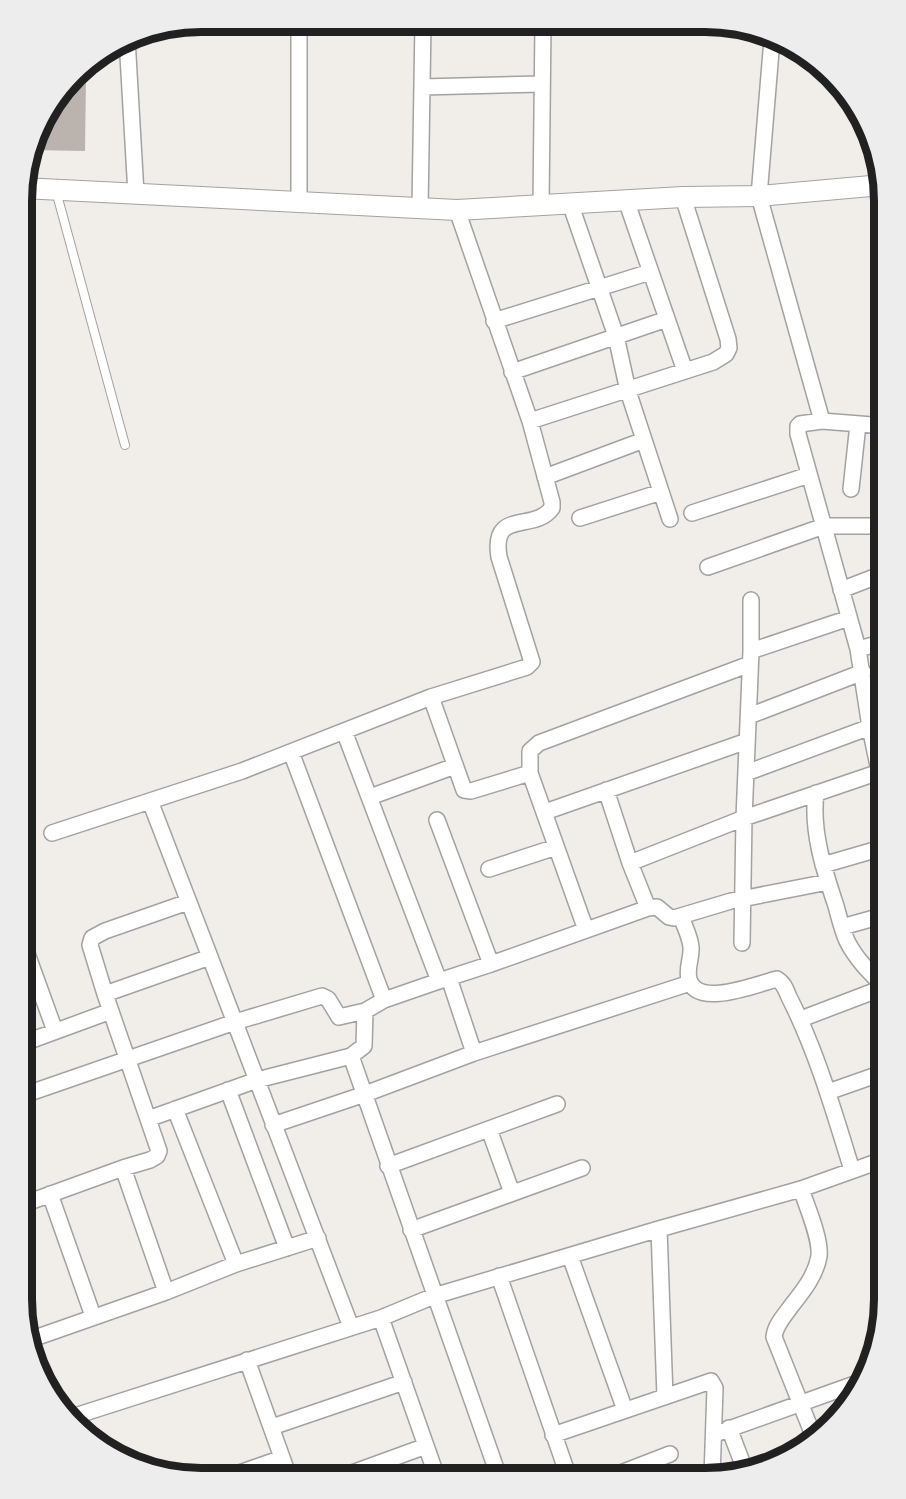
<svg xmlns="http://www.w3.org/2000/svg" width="906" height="1499" viewBox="0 0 906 1499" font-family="Figtree,sans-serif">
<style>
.building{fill:#bab3ae}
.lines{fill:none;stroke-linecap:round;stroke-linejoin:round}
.service-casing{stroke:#a2a2a2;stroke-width:10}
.minor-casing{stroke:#a2a2a2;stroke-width:18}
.tertiary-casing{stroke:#a2a2a2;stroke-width:22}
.service{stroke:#fff;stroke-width:8}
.minor{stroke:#fff;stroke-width:15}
.tertiary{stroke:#fff;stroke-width:20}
.rim{fill:none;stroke:#212121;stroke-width:8}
</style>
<rect width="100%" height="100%" fill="#f1eee9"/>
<path class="building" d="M74 75 86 76 85 151 31 150 40 121Z"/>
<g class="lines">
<defs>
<path id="service" d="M56 191 125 445"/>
<path id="minor" d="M127 38 136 194
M422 87 542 84
M626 200 685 371
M299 203V22
M570 203 616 336 628 391 670 519
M541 205 543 23
M420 209 423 22
M494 321 650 272
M512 372 667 319
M530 421 713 362 726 354 729 348 728 339 683 197
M822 421 885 426
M545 477 644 440
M851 489 858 424
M692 513 809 475
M580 518 661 492
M708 567 824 526H885
M841 590 885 573
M858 649 885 642
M751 651 849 618
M431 697 464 790 471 791 530 773
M749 716 863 672
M870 727 879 771
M344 731 439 981
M291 752 384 1000
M746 773 870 727 858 649 798 434V426L800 424 822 421 759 196 772 39
M606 790 630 863 648 908
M816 793C811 831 824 870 836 906 839 917 842 930 847 941 856 959 870 973 885 987
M370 797 455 766
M545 812 747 741
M437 820 491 964
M52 833 150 801
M630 863 744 818 885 770
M823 865 885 847
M489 869 556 847
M681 916C684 926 690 936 691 947 692 958 686 968 689 979 696 1009 757 984 777 979 784 983 786 990 789 997 817 1052 834 1112 852 1170
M842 927 885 915
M586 930 530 773V751L539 743 750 664
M21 937 55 1031
M742 943 744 818 751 651V600
M210 957 351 1327
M449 978 474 1053
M105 994 90 945 92 938 105 931 188 902
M365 1011 364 1046 351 1056 499 1477
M801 1019 885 987
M21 1044 111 1011
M228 1090 287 1248
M828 1092 885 1072
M21 1096 235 1022 322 996 328 999 339 1017 365 1011 384 1000 439 981 491 964 648 908 657 907 669 917 674 918 731 901 828 882
M175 1109 236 1264
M148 1119 257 1080 351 1056
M273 1125 365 1094 474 1053 690 983
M489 1129 512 1193
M388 1166 557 1104
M123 1168 166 1292
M801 1189C807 1207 821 1239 819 1256 816 1275 803 1291 792 1305 785 1315 775 1325 774 1337L813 1435
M50 1194 93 1316
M21 1205 123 1168 150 1160 157 1156 159 1151 105 994 210 957 150 801 242 771 431 697 527 667 532 662 499 557C491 508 534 533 552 508V502L530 421 457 210
M659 1229 665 1397
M411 1230 582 1168
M570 1256 625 1410
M499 1276 569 1478
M381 1318 437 1477
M29 1340 166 1292 236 1264 318 1238
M247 1360 289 1477
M72 1417 381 1318 434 1296 659 1229 801 1189 885 1159
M272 1427 404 1382
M729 1428 745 1470
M715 1434 863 1381
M553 1435 711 1381 715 1388 712 1477
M228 1477 282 1458
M341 1477 426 1446
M608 1478 670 1454"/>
<path id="tertiary" d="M22 188 457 210 683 197 759 196 882 185"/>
</defs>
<use href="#service" class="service-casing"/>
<use href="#minor" class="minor-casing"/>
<use href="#tertiary" class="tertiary-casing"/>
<use href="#service" class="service"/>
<use href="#minor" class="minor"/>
<use href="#tertiary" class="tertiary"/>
</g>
<path d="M0 0H906V1499H0ZM201 32H705A169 169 0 0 1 874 201V1299A169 169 0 0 1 705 1468H201A169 169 0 0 1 32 1299V201A169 169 0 0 1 201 32Z" fill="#ededed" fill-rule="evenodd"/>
<path class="rim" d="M201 32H705A169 169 0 0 1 874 201V1299A169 169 0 0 1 705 1468H201A169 169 0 0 1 32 1299V201A169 169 0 0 1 201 32Z"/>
</svg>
